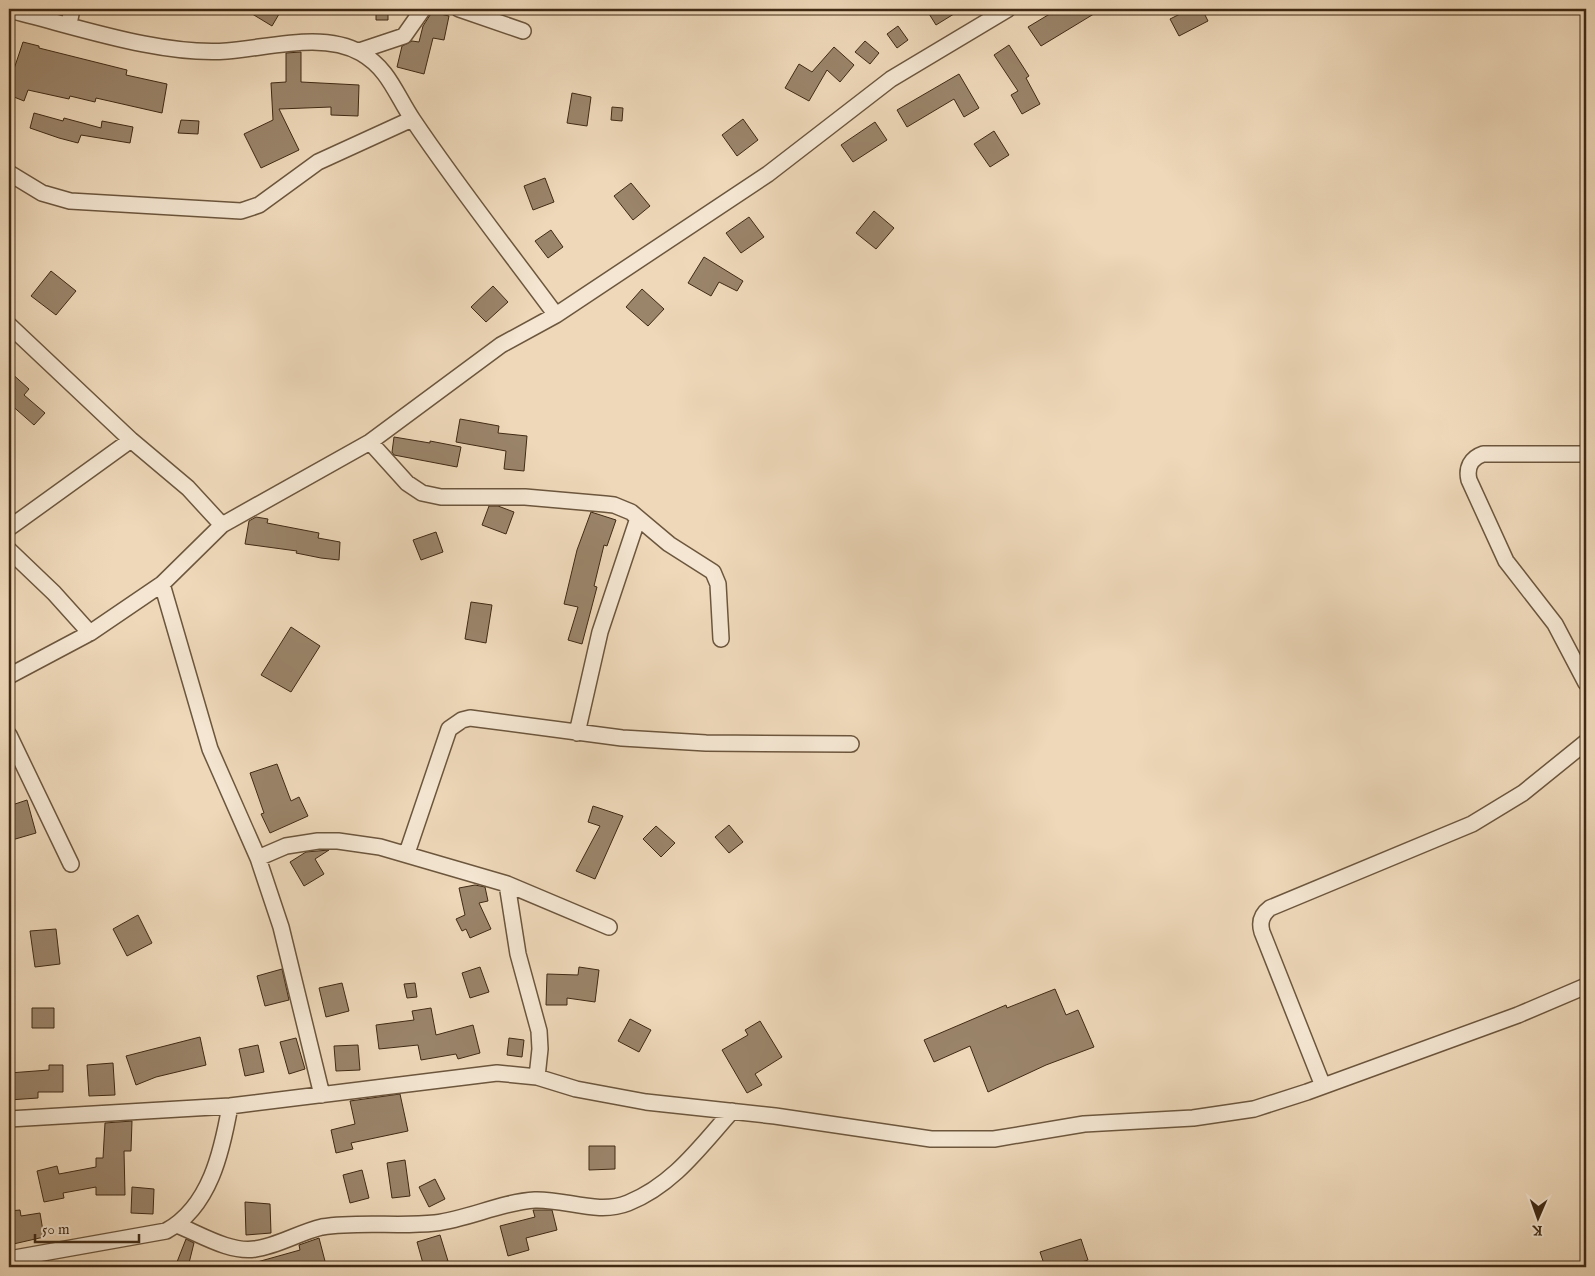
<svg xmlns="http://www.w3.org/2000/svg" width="1595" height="1276" viewBox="0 0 1595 1276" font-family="'IM FELL English',serif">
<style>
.building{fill:#9a846a;stroke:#402a14}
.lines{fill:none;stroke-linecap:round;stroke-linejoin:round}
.minor-casing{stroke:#6c563d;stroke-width:18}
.minor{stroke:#f4e6d2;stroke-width:15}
</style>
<rect width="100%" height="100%" fill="#eed8b9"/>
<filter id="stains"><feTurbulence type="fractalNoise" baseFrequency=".004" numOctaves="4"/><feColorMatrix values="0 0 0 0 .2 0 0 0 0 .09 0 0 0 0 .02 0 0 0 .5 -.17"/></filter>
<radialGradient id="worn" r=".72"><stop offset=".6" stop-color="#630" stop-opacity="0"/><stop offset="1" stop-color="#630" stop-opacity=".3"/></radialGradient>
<path class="building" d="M244 9H282L272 26Z
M376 9H388V20H376Z
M926 9H962L936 25Z
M1058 9H1102L1041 46 1028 27Z
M1190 9H1202L1208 21 1179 36 1170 19Z
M432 12 449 16 444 40 433 38 424 74 397 67 402 46 412 41 419 42 423 26Z
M898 26 908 40 897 48 887 34Z
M865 41 879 53 870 64 855 52Z
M23 42 39 46V48L127 70 126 75 167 84 162 113 96 98 95 102 70 96 69 99 28 90 24 101 9 95V84Z
M1009 45 1029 76 1026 78 1040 104 1022 114 1011 95 1018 91 994 55Z
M834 47 854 65 840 82 827 70 809 101 785 88 799 64 812 72Z
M301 52V82L359 85 358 116 331 115V107L279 109 299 150 261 168 244 134 273 120 271 83 286 82V53Z
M959 74 979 108 964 117 954 99 907 127 897 110Z
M572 93 591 97 587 126 567 123Z
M612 107 623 108 622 121 611 120Z
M34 113 63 121 64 118 101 128 102 121 133 127 130 143 81 135 78 143 59 138 30 128Z
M743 119 758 140 737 156 722 135Z
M181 120 199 121 198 134 178 133Z
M875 122 887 140 853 162 841 145Z
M994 131 1009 155 990 167 974 144Z
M545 178 554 202 533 210 524 186Z
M631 183 650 206 633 220 614 196Z
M874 211 894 228 876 249 856 233Z
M749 217 764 237 741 253 726 233Z
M551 230 563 247 548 258 535 241Z
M704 257 743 281 737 291 719 282 711 296 688 283Z
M51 271 76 291 56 315 31 296Z
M493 286 508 302 486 322 471 307Z
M642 289 664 309 648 326 626 307Z
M9 371 29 389 24 395 45 413 34 425 9 403Z
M460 419 499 426 498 433 527 436 524 471 504 469 506 451 456 442Z
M394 437 430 443V441L461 447 457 467 394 455 392 452Z
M489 506H498L514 512 506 534 482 525Z
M591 512 616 520 607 546 604 545 594 586 597 587 582 644 568 640 578 607 564 604 577 550Z
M256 517 268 519 267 523 319 533 318 538 340 542 339 560 321 558 296 553 297 551 245 544 249 521Z
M436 532 443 552 421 560 413 540Z
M471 602 492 605 486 643 465 639Z
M291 627 320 646 291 692 261 675Z
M277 764 291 801 299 797 308 816 270 833 261 814 264 813 250 773Z
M27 800 36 833 12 840 9 831V806Z
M593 806 623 816 595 879 576 871 600 826 588 822Z
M729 825 743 842 729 853 715 837Z
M656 826 675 843 661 857 643 839Z
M329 850 315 859 324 874 304 886 290 862 306 852Z
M475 885 485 887 488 901 479 903 491 929 470 938 466 929 462 931 456 919 465 915 459 888Z
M138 915 152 943 127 956 113 929Z
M56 929 60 964 35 967 30 931Z
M480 967 489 992 470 998 462 973Z
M579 967 599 970 595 1002 567 998V1005H546L547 974 578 975Z
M282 969 289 1000 265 1006 257 976Z
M342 983 349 1011 326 1017 319 988Z
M415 983 417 997 407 998 404 984Z
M1055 989 1066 1015 1078 1010 1094 1047 1046 1065 988 1092 970 1046 934 1062 924 1040 1006 1005 1007 1008Z
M32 1008H54V1028H32Z
M431 1008 436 1035 473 1025 480 1053 458 1059 456 1054 421 1060 418 1045 379 1049 376 1025 414 1020 412 1011Z
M630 1019 651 1030 639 1052 618 1041Z
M760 1021 782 1057 755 1074 762 1085 747 1093 722 1050 748 1035 745 1030Z
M200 1037 206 1065 156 1077 136 1085 126 1056Z
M296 1038 305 1069 289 1074 280 1042Z
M509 1038 524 1040 522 1057 507 1055Z
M258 1045 264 1072 245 1076 239 1049Z
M358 1045 360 1070 336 1071 334 1046Z
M113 1063 115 1095 89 1096 87 1065Z
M49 1065H63V1092H38V1098L9 1100V1073L49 1070Z
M400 1094 408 1131 351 1143 353 1149 336 1153 331 1130 355 1124 350 1101Z
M132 1121 131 1151H124L125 1195H96V1187L63 1193 64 1198 44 1202 37 1171 57 1166 59 1174 96 1167V1158H103L105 1123Z
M589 1146H615V1169L589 1170Z
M405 1160 410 1196 392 1198 387 1163Z
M362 1170 369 1198 350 1203 343 1175Z
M435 1179 445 1199 429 1207 419 1187Z
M132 1187 154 1189 153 1214 131 1213Z
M245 1202 270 1204 271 1233 246 1235Z
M20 1210 21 1216 40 1213 44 1237 9 1245V1211Z
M533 1210H552L557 1230 526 1238 529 1250 508 1256 500 1226 535 1217Z
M440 1235 448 1261 424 1267 417 1242Z
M319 1238 326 1265 317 1267H251L250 1264 300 1250 299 1245Z
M186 1239 194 1243 188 1267H175Z
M1081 1239 1088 1260 1066 1267H1045L1040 1252Z"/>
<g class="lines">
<defs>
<path id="minor" d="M459 9 523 31
M9 10C75 26 160 56 227 51 268 48 323 31 361 53 389 69 396 95 413 120 458 187 508 250 556 315
M69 24 72 9
M359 51 404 36 423 9
M9 173 42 193 70 201 241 211 259 205 318 162 412 119
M9 325 131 440 188 488 222 525
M370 442 407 483 422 493 441 497H525L605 504 614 505 631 512 669 544 713 572 718 584 721 639
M1586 454H1483C1471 458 1466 468 1469 480L1506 561 1555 624 1586 683
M9 528 131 440
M9 550 54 593 90 633
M162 584 210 749 258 858 281 927 322 1095
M9 676 90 633 162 584 222 525 370 442 501 345 556 315 768 174 891 79 1008 9
M577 733 600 632 638 518
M9 735 71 864
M407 853 449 729 462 720 470 718 622 738 706 743 851 744
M258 858 286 846 318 841H338L380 847 507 884 609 927
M507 884 518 954 539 1031 540 1049 537 1077
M1323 1086 1262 932C1259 922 1262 914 1270 908L1472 824 1523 793 1586 742
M9 1119 230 1106 497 1073 537 1077 576 1089 646 1102 775 1116 931 1139H994L1084 1124 1193 1118 1254 1109 1307 1092 1518 1015 1586 986
M177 1225C200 1234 230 1253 255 1249 278 1246 300 1232 322 1227 360 1221 398 1227 435 1223 469 1219 501 1202 535 1200 566 1199 598 1215 628 1203 673 1185 700 1147 732 1111
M9 1259 166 1231C210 1207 222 1151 230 1106"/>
</defs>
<use href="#minor" class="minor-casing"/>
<use href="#minor" class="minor"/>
</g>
<rect width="1595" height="1276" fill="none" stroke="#eed8b9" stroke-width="30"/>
<rect x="10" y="10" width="1575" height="1256" fill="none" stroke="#402a14" stroke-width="2.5"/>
<rect x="15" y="15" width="1565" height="1246" fill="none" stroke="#402a14"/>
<g transform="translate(1538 1218) rotate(182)" stroke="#f4e6d2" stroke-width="4" paint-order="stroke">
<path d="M0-4L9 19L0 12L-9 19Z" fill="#402a14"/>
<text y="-8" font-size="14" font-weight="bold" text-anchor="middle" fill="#402a14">K</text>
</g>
<path d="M35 1234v8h104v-8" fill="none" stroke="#402a14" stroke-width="2.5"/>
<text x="42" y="1234" font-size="15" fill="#402a14" stroke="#f4e6d2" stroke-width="4" paint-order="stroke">50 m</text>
<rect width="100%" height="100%" filter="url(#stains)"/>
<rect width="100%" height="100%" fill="url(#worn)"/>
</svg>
